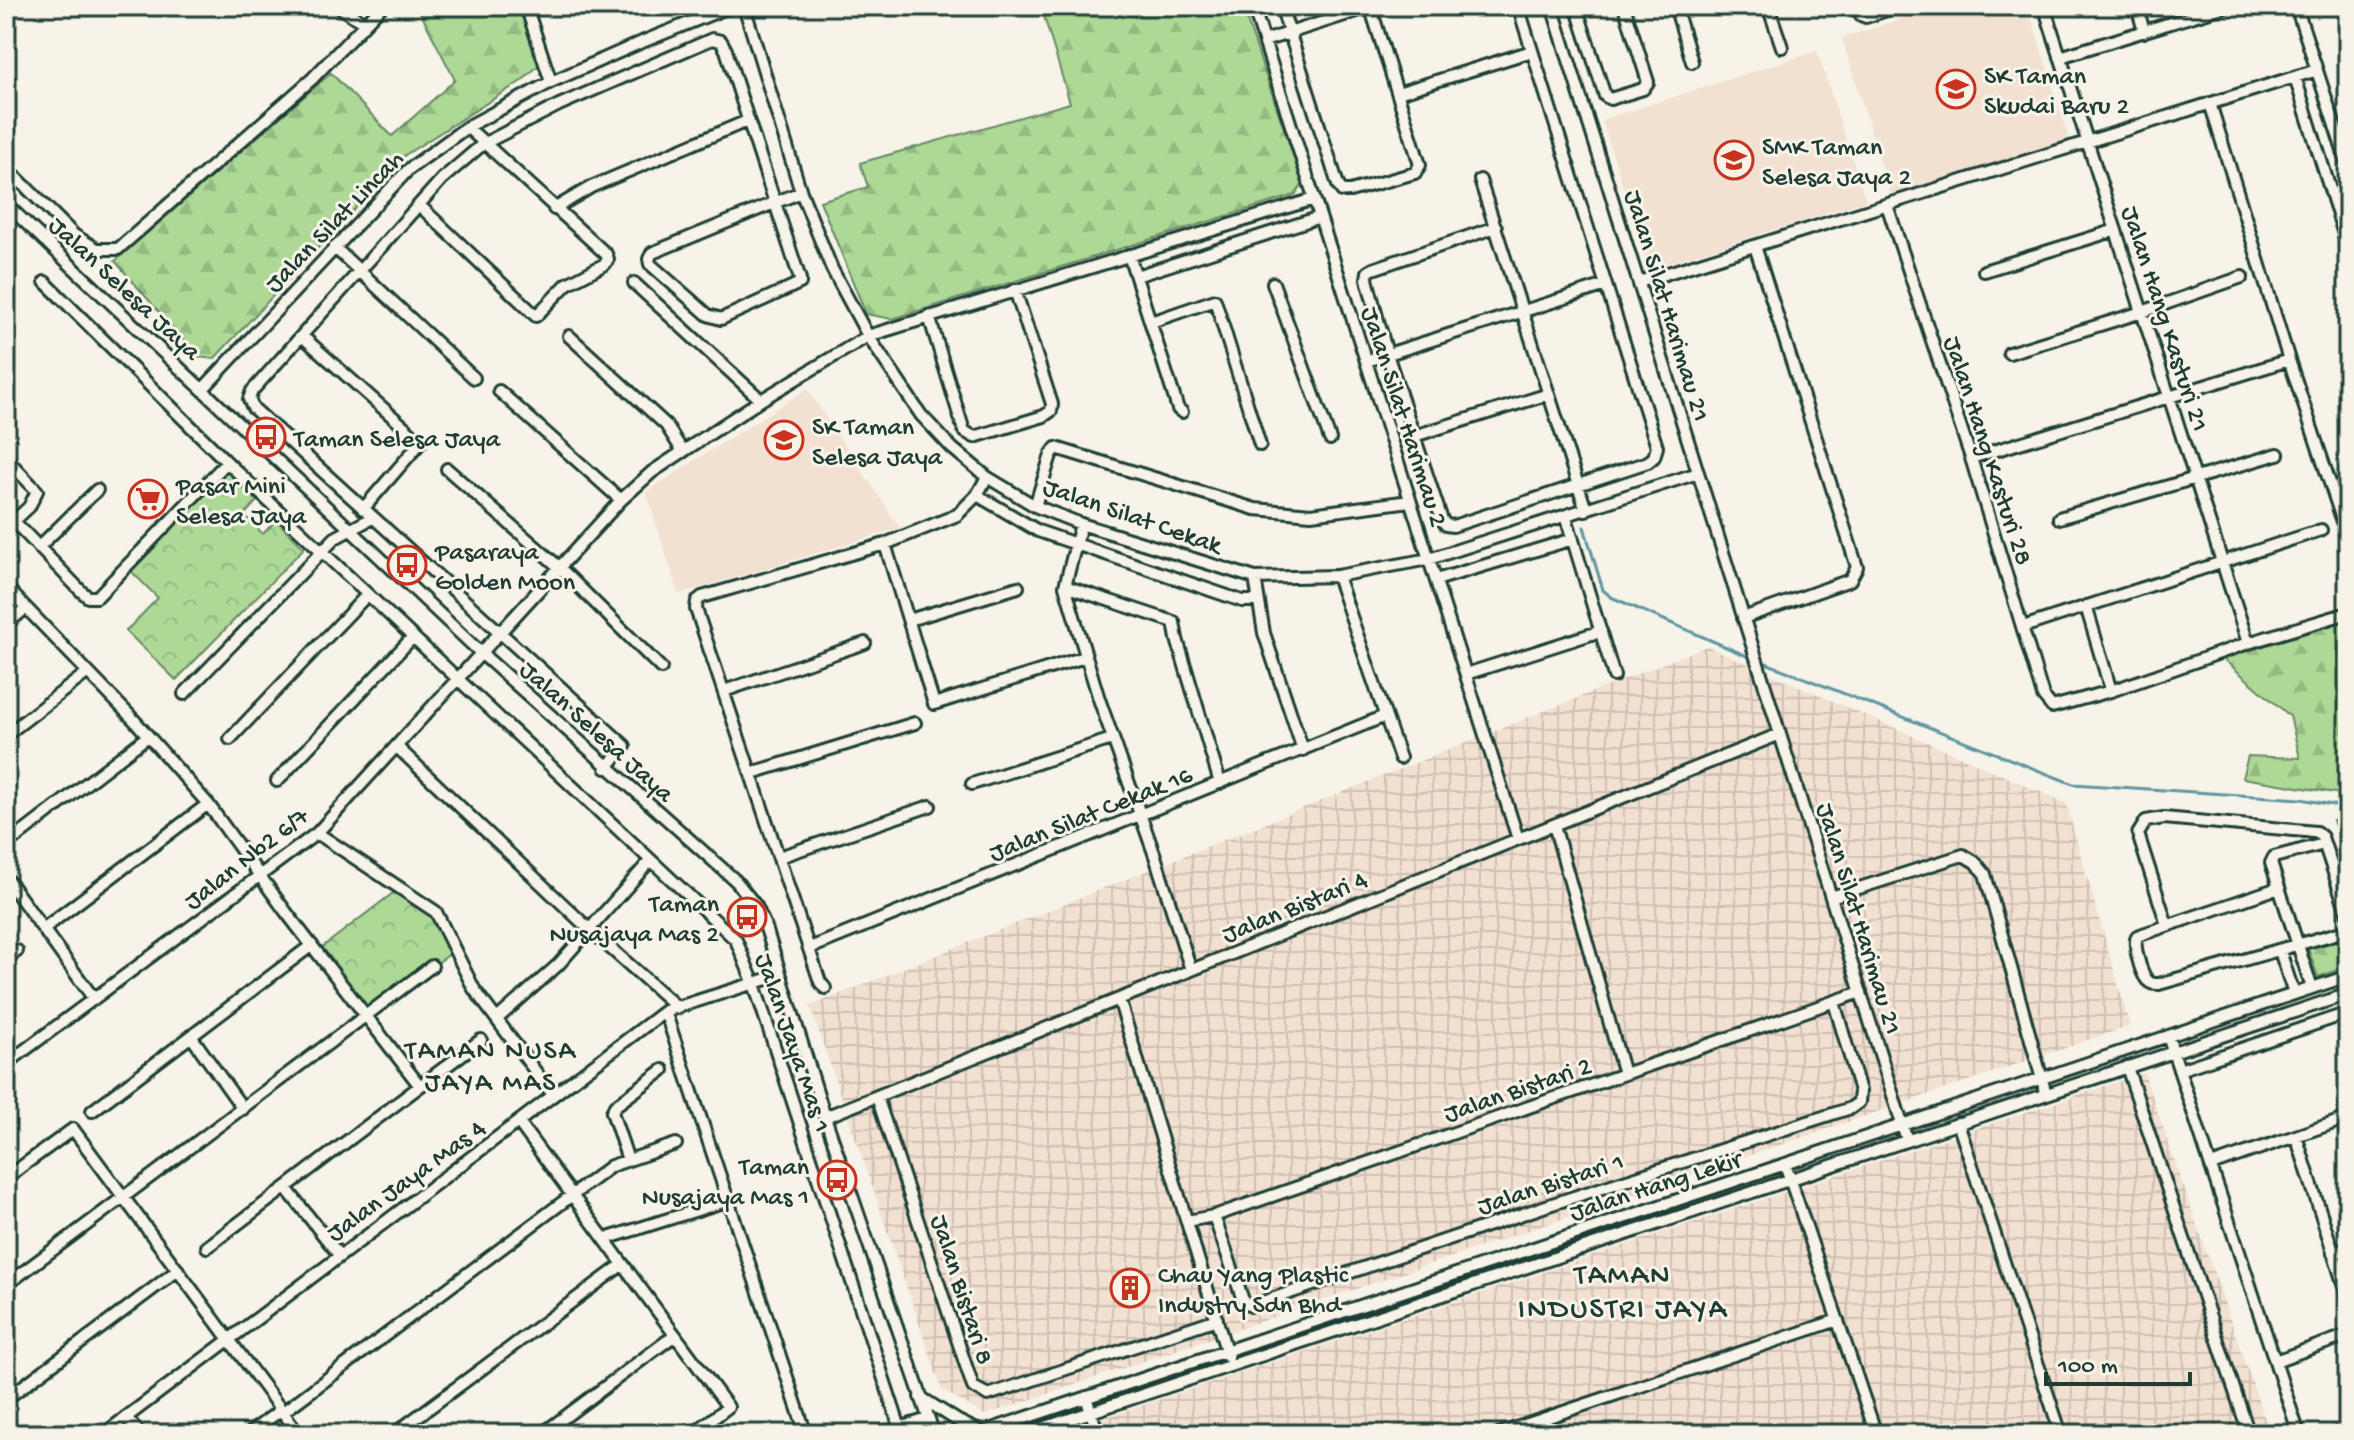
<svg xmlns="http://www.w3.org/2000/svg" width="2354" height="1440" viewBox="0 0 2354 1440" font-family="'Gochi Hand',sans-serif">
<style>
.built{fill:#f2e0d1}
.industrial{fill:url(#industrial-grid)}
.forest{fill:url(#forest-firs);stroke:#668a65;stroke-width:2}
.park{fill:url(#park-crowns);stroke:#668a65;stroke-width:2}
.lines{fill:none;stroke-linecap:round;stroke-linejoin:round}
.stream{stroke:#5e96a1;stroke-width:3}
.minor-casing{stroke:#1f3d34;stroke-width:16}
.minor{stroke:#f7f3e8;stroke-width:10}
.labels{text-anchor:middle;stroke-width:6;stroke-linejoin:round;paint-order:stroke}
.poi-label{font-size:26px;fill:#1f3d34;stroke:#f7f3e8;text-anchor:start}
.street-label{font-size:26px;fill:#1f3d34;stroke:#f7f3e8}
.neighbourhood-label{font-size:28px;letter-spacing:2px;fill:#1f3d34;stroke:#f7f3e8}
.quarter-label{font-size:30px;letter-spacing:2px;fill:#1f3d34;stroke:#f7f3e8}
</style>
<defs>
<pattern id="industrial-grid" width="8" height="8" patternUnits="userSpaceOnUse" patternTransform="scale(2)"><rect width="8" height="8" fill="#f2e0d1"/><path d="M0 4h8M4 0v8" fill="none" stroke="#cfc1b4"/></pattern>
<pattern id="forest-firs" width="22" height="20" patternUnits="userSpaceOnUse" patternTransform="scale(2)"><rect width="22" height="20" fill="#aed896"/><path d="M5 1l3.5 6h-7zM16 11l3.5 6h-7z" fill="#95ba82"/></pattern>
<pattern id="park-crowns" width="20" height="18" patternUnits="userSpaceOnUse" patternTransform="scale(2)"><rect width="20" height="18" fill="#aed896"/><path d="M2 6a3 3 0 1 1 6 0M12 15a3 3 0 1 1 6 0" fill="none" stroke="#95ba82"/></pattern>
</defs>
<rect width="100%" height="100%" fill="#f7f3e8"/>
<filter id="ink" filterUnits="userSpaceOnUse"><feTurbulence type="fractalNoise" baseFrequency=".0125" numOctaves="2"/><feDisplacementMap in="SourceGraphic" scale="16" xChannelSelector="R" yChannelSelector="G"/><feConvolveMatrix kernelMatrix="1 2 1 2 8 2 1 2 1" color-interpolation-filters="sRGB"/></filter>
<g filter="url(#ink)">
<path class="built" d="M1942 6H2028L2069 139 1891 196 1842 38Z
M1817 51 1866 201 1649 269 1602 120Z
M807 389 900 528 679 594 646 492Z"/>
<path class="industrial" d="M1707 646 2066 803 2130 1026 985 1415 942 1390 810 1006Z
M2144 1073 2270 1434H1060L1104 1418Z"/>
<path class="forest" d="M424 6H520L539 65 523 80 405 155 214 359 198 357 115 261 331 73 392 136 455 80 418 8Z
M1041 6H1242L1303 184 1295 195 892 319 866 314 820 201 868 187 860 163 1070 103Z
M2348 619V795L2242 778 2248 756 2300 758 2290 716 2223 659Z
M2333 820 2348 822V865Z
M2348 939V966L2318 977 2308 949Z"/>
<path class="park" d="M227 472 257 501 244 515 263 534 276 520 304 548 176 680 126 631 158 598 131 571Z
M397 890 436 913 454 951 363 1017 316 952Z"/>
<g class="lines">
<path class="stream" d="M1584 527 1603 590 1611 597 1747 656
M1766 663 2073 784 2301 799 2348 808"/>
<defs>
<path id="minor" d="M338 6 364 23
M526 6 551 82
M744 6 801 192 832 269 868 336 921 415 952 448 987 477 1035 506 1081 524 1255 578 1337 576 1429 559 1698 473
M1253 6 1518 839
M1281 6 1338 185 1342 191H1350L1415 173 1420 165 1370 6
M1552 6 1907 1140
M1576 6 1605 96 1610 99 1643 89 1648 82 1624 6
M1675 6 1692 62
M1768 6 1782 47
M1857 6 1861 15 1866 17 1899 6
M2044 6 2248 643
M2137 6 2144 32
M2296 6 2348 166
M1264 41 1373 6
M2060 57 2226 6
M2295 77 2348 247
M1398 93 1532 51
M2210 103 2289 360 2348 537
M6 167 74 235 97 249H118L312 79 382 6
M1480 180 1586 510
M6 204 482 654 736 881 756 906 766 928 825 1117 934 1434
M419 205 536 316 567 284 605 264 608 259 606 254 467 127
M1887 205 1971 458 2043 696 2052 707 2111 691 2248 643 2348 613
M554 209 591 187 747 121
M1496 227 1373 269 1368 272 1367 279 1387 354 1442 520 1446 525 1453 526 1648 462 1654 457 1657 447 1518 6
M334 247 474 378
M1129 255 1178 409 1182 412
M1984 271 2116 230
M1136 276 1320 217
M45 282 232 467 736 940 754 984 902 1434
M1639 282 2317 70
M634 283 761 400
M1273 283 1330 439
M929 316 964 431 974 437 1044 416 1051 411 1052 404 1015 290
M1151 322 1215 300 1260 445
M302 336 421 442 363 509
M569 336 666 425 683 452
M2009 353 2142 312 2242 277
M1366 361 1606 285
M203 389 409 169 467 127 551 82 642 42 731 6
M499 391 621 500
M1414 436 1549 394
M6 458 37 491 29 507 14 521
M1971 458 2289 360
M447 469 560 568 661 668
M977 495 1038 531 1242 601H1257
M1035 506 1051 455 1056 448 1255 509 1311 514 1410 501
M6 513 81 591 88 597H97L227 462
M1566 517 1614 676
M2059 518 2278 454
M1081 524 1065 586 1099 699 1155 856 1191 970
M885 544 934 704 1085 657
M40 546 97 490
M1337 576 1400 758
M1255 578 1264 633 1303 750
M1436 580 1573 539
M1065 586 1174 622 1177 639 1220 783
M6 587 135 721 208 804 286 912 420 1086
M2086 606 2111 691
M1743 618 1850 580 1857 567 1755 246
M909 620 1018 587
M6 624 26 608
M2023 627 2321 530
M1466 674 1601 631
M724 691 865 643
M184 694 335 538 372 518
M6 735 88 672
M230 739 367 595
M397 747 590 930 678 1008
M606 768 625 746 253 408 249 399 252 391 442 179 483 144 559 105 712 39 721 41 726 50C750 127 775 203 800 279V283L721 319 708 315 650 264 649 259 652 253 801 192
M752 773 915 723
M277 781 412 638
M972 784 1112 739
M1554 825 1624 1074
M317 833 436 912 474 989 553 1095
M17 837 148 736
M779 857 930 806
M6 878 94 999
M2278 888 2137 936C2133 945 2140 971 2147 980 2151 984 2153 984 2159 984L2345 931 2348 928
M1831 897 1963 855 1975 862 1985 874 2046 1094
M2167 925 2138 834 2146 821 2164 818 2316 832 2322 837 2348 915
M43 929 208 804
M810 948 1385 716
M2280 951 2294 994
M6 959 17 951
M825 988 820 982 696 609 697 601 702 597 885 544 957 515 977 495 987 477
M2312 988 2271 863 2274 857 2324 844
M1119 999 1228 1357
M665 1011 806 1434
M497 1019 558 965 650 861
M191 1036 243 1109
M2168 1036 2299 1434
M6 1064 317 833 621 500 652 472 761 400 868 336 1314 199
M2127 1067 2249 1434
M2179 1070 2348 1013
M877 1097 973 1387 988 1395 1217 1319
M92 1111 312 945
M825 1117 1780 734
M519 1123 728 1407 693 1434
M1958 1123 2061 1434
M2296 1136 2348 1298
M628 1160 612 1112 615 1106 663 1070
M1785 1164 1876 1434
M2211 1165 2348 1118
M6 1178 73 1129 299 1434
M286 1188 339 1255
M1214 1216 1244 1303 1251 1306 1552 1204 1851 1108 1859 1102 1860 1091 1834 1002
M1187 1221 1214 1216 1861 992
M605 1239 729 1200
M207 1247 481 1040
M2333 1253 2348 1248
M6 1285 432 966
M2275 1361 2348 1335
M920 1397 958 1421 981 1432
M1086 1397 1098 1434
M6 1399 178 1270
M283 1412 611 1166 676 1144
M126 1417 140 1434
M104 1434 665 1011 780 975
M248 1434 281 1410
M394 1434 623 1264
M542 1434 675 1335
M880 1434 928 1419
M977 1434 2348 976
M1025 1434 2348 994
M1498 1434 1838 1320
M2334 1434 2348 1430"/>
</defs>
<use href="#minor" class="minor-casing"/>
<use href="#minor" class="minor"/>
</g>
</g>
<defs>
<symbol id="school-ring" viewBox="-11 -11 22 22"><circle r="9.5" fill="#f7f3e8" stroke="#c8321e" stroke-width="1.5"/><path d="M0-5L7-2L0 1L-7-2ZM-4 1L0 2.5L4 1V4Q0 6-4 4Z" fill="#c8321e"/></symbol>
<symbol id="bus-ring" viewBox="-11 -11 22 22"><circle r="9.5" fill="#f7f3e8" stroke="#c8321e" stroke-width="1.5"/><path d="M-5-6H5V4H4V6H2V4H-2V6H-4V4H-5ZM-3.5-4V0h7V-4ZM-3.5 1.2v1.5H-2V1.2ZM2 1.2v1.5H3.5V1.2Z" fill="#c8321e"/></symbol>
<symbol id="supermarket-ring" viewBox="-11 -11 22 22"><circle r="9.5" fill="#f7f3e8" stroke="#c8321e" stroke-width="1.5"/><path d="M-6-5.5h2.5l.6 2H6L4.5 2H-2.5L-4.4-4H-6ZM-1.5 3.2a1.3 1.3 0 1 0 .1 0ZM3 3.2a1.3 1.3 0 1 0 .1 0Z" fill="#c8321e"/></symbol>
<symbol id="building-ring" viewBox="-11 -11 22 22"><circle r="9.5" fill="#f7f3e8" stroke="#c8321e" stroke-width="1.5"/><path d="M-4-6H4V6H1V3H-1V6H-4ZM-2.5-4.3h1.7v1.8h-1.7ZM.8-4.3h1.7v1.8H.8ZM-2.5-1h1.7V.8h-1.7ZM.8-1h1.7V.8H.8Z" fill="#c8321e"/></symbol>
</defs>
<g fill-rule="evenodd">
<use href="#school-ring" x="1934" y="67" width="44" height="44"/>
<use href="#school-ring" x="1712" y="138" width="44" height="44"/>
<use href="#bus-ring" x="244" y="415" width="44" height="44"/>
<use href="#school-ring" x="762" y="418" width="44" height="44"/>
<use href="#supermarket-ring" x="126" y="477" width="44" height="44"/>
<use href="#bus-ring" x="385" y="543" width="44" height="44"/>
<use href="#bus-ring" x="725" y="895" width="44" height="44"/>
<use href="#bus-ring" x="815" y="1158" width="44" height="44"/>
<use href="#building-ring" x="1108" y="1266" width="44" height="44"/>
</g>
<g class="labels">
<g class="poi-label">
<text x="1984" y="83">SK Taman<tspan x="1984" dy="30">Skudai Baru 2</tspan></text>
<text x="1762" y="154">SMK Taman<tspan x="1762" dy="30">Selesa Jaya 2</tspan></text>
<text x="812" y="434">SK Taman<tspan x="812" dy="30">Selesa Jaya</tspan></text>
<text x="294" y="446">Taman Selesa Jaya</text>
<text x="176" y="493">Pasar Mini<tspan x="176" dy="30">Selesa Jaya</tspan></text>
<text x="435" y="559">Pasaraya<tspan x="435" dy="30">Golden Moon</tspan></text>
<text x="719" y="911" text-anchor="end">Taman<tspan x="719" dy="30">Nusajaya Mas 2</tspan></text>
<text x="809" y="1174" text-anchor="end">Taman<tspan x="809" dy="30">Nusajaya Mas 1</tspan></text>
<text x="1158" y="1282">Chau Yang Plastic<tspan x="1158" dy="30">Industry Sdn Bhd</tspan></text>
</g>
<g class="street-label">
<text transform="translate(333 220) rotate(-46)" y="9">Jalan Silat Lincah</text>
<text transform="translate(126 287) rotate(43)" y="9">Jalan Selesa Jaya</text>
<text transform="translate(1669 305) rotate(73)" y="9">Jalan Silat Harimau 21</text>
<text transform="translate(2167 318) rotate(72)" y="9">Jalan Hang Kasturi 21</text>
<text transform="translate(1406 416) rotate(72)" y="9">Jalan Silat Harimau 2</text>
<text transform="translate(1990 450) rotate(72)" y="9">Jalan Hang Kasturi 28</text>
<text transform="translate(1133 514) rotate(19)" y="9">Jalan Silat Cekak</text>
<text transform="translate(598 730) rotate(42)" y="9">Jalan Selesa Jaya</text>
<text transform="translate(1090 812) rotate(-22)" y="9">Jalan Silat Cekak 16</text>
<text transform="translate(245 857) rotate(-38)" y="9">Jalan Nb2 6/7</text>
<text transform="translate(1294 905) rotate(-22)" y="9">Jalan Bistari 4</text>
<text transform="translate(1861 918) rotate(73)" y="9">Jalan Silat Harimau 21</text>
<text transform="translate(795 1042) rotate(71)" y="9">Jalan Jaya Mas 1</text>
<text transform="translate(1517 1088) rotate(-19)" y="9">Jalan Bistari 2</text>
<text transform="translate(405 1179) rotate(-36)" y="9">Jalan Jaya Mas 4</text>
<text transform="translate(1550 1182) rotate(-18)" y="9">Jalan Bistari 1</text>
<text transform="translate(1655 1184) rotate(-18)" y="9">Jalan Hang Lekir</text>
<text transform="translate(964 1289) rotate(72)" y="9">Jalan Bistari 8</text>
</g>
<g class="neighbourhood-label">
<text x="491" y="1058">TAMAN NUSA<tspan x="491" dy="32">JAYA MAS</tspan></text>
</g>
<g class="quarter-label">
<text x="1623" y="1283">TAMAN<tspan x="1623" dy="34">INDUSTRI JAYA</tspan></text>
</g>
</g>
<rect width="2354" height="1440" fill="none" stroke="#f7f3e8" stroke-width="32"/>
<rect x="16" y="16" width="2322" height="1408" fill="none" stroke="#1f3d34" stroke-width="3" filter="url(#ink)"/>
<path d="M2046 1372v12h144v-12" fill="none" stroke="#1f3d34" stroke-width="4"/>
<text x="2058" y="1372" font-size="24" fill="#1f3d34" stroke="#f7f3e8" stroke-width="6" paint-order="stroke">100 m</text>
</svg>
